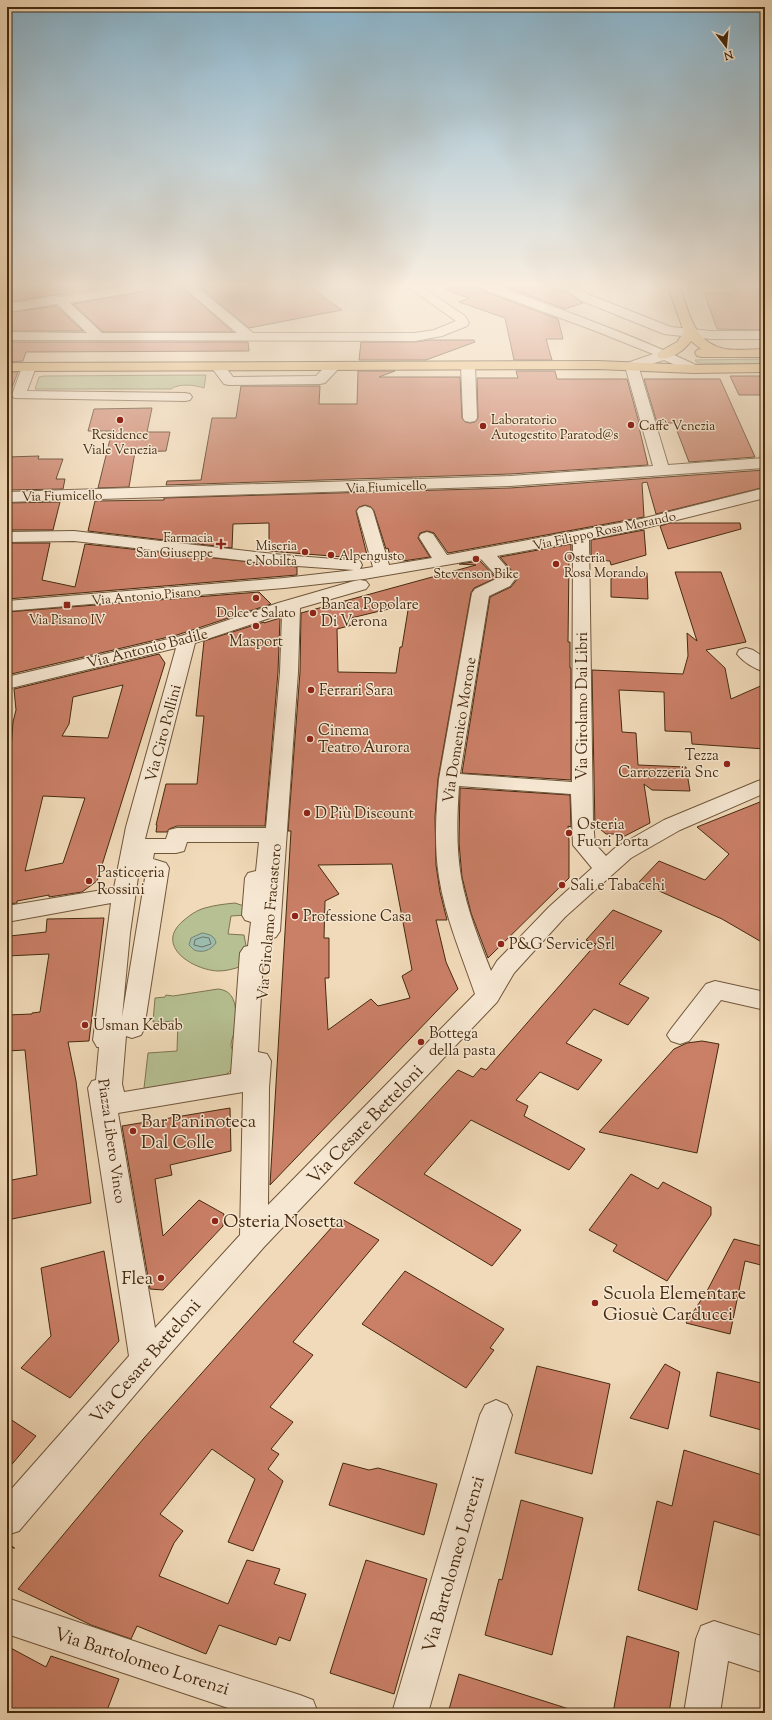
<svg xmlns="http://www.w3.org/2000/svg" width="772" height="1720" viewBox="0 0 772 1720" font-family="'Sorts Mill Goudy',serif">
<style>
.green{fill:#b6c092;stroke:#7e7550}
.water{fill:#9bbbaf;stroke:#79816f}
.lines{fill:none;stroke-linecap:round;stroke-linejoin:round}
.shore{stroke:#70725f;stroke-width:1}
.building{fill:#ca7f67;stroke:#452a0f;fill-rule:evenodd}
.minor-casing{stroke:#70563a;stroke-width:2}
.major-casing{stroke:#452a0f;stroke-width:2}
.path{stroke:#452a0f;stroke-width:4;stroke-dasharray:1.5 3;stroke-linecap:butt}
.minor{fill:#f6e7d2;fill-rule:evenodd}
.major{fill:#e8bd7c;fill-rule:evenodd}
.poi-dot{fill:#8f2418;stroke:#f6e7d2;stroke-width:1.5}
.labels{text-anchor:middle;stroke-width:3;stroke-linejoin:round;paint-order:stroke}
.far-poi-label{font-size:13px;fill:#452a0f;stroke:#f6e7d2;text-anchor:start}
.far-street-label{font-size:13px;fill:#452a0f;stroke:#f6e7d2}
.poi-label{font-size:15px;fill:#452a0f;stroke:#f6e7d2;text-anchor:start}
.street-label{font-size:15px;fill:#452a0f;stroke:#f6e7d2}
.near-poi-label{font-size:18px;fill:#452a0f;stroke:#f6e7d2;text-anchor:start}
.near-street-label{font-size:18px;fill:#452a0f;stroke:#f6e7d2}
</style>
<rect width="100%" height="100%" fill="#f1dab9"/>
<filter id="stains"><feTurbulence type="fractalNoise" baseFrequency=".005" numOctaves="4"/><feColorMatrix values="0 0 0 0 .2 0 0 0 0 .09 0 0 0 0 .02 0 0 0 .5 -.17"/></filter>
<radialGradient id="worn" r=".72"><stop offset=".6" stop-color="#630" stop-opacity="0"/><stop offset="1" stop-color="#630" stop-opacity=".3"/></radialGradient>
<path class="green" d="M765 359V364L697 363 695 360Z
M206 375 204 388C195 385 179 383 171 389H35L39 377 44 376Z
M235 903 244 906 247 915 231 916 228 934 244 935 247 951 242 966C234 969 226 971 218 971 193 970 154 946 183 921 190 915 197 910 205 908 215 905 225 904 235 903Z
M218 989C240 991 236 1017 234 1033 233 1037 231 1041 231 1045 231 1048 233 1050 234 1054 237 1064 232 1071 223 1077L143 1097 148 1053 177 1051 178 1021 153 1022 155 998 165 997 166 995 173 996Z"/>
<path class="water" d="M202 933C209 934 215 936 216 943 210 951 202 953 194 950L189 945 191 938Z"/>
<g class="lines">
<path class="shore" d="M203 937 209 938 211 944 202 947 194 945 195 940Z"/>
</g>
<path class="building" d="M24 287H109L7 302V290Z
M148 287H182L233 332H103L73 304 141 292 146 291Z
M200 287H310L342 310 249 328Z
M445 287H482L484 291 558 319 563 339H546L552 360H514L505 318 459 302 469 298 445 290Z
M506 287H553L566 292 583 303 565 309Z
M733 289H765V330L717 329 704 293H735Z
M56 306 83 331H7V313Z
M429 340H474L475 342 426 360H359L361 342H415Z
M7 342H248L249 351 26 352 23 361 7 362Z
M358 371H395L379 377H460L462 418 465 422 470 423 475 422 478 418 477 378H518L516 371H555L557 379H627L639 423H638L648 465 510 474 166 485 167 481 201 480 212 418H236L241 386H320L319 404H357Z
M7 372H18L8 398H7Z
M730 376H765V395H739Z
M644 379H720L755 457 689 462 674 423H657Z
M152 408 147 432H170L166 451 135 452 129 487 98 488 112 431H88L94 409Z
M39 456 38 459H63L56 479H65L63 489 7 490V457Z
M765 470V487L656 514 647 482 642 483 644 517 448 553 434 533 427 531 420 533 418 538 430 557 403 561 391 560 388 548 386 549 374 511 371 507 365 505 359 507 356 511 368 559 269 551V523L233 524 232 548 88 531 95 501 164 500V498L510 488Z
M60 502 53 530H7V503Z
M670 523H740L741 529 668 549 660 526Z
M644 530 646 555 611 565 610 561 591 560V540Z
M7 543H50L42 580 75 587 85 544 297 567V575L7 599Z
M571 544V560H569L568 642H570V668H571V780L462 773 490 597 511 587 518 578 500 557Z
M480 561 496 578 474 588 471 593 438 779 435 816 436 865 440 892 447 920H436L446 962 458 989 270 1185 289 865 291 831H288L300 672 301 613 476 565 459 564ZM409 604 402 647H400L396 673 338 672 337 629 356 624 351 618ZM392 864 412 970 402 976 410 998 378 1006 371 999 328 1030 325 978H329V938H324L325 901 339 894 318 865Z
M675 572H721L746 642 706 650 725 668 731 699 765 684V749L692 744 691 732 665 731 664 692 619 690 622 732 636 733 638 765 686 767 690 791 652 790 644 784 650 823 621 838 615 834H606L600 829H595L592 670 683 674 688 656 687 633 697 641Z
M611 573H647L648 599 611 597Z
M259 592 271 604 177 635 7 675V612Z
M280 618 278 672 265 826H177L169 829 167 832H156L157 825H156L166 784H197L204 716H196L204 641 264 622V623Z
M159 654 165 663 97 881 82 892 49 897V895L17 901V903L7 904V774L10 763 13 722 16 710 14 689ZM123 685 108 738 62 736 69 724 73 697ZM43 796 85 798 63 863 25 871Z
M460 788 570 795 571 827 568 826 569 841V878L488 958 471 913 462 877 459 843Z
M765 800V944L722 919 639 882 659 861 705 880 729 854 697 827Z
M613 910 662 931 619 984 649 998 628 1025 594 1009 566 1043 602 1060 578 1090 540 1072 516 1100 528 1106 524 1116 585 1149 569 1170 471 1120 424 1174 521 1230 492 1266 354 1183 458 1070 473 1077 481 1068 486 1070 596 944 586 940Z
M104 918 89 1041 68 1042 76 1081 91 1203 7 1220V1181L37 1175 25 1050 7 1051V1015L32 1014V1013L40 1012 49 954 7 956 10 936 46 932 47 919Z
M702 1041 719 1044 697 1153 599 1132 674 1049 687 1043Z
M230 1108 231 1151 170 1165 172 1175 155 1179 163 1236 199 1200 224 1214 223 1226 163 1290 150 1289 122 1126Z
M631 1174 658 1189 663 1182 711 1207V1215L667 1281 613 1251 617 1245 589 1230Z
M340 1218 379 1240 293 1342 313 1355 270 1407 293 1422 271 1449 279 1454 268 1469 283 1481 253 1551 228 1542 255 1479 212 1449 160 1514 183 1531 174 1543 159 1576 228 1604 247 1560 280 1569 274 1584 306 1594 290 1641 279 1637 276 1645 219 1625 206 1654 137 1626 131 1639 91 1625 18 1589 144 1438Z
M734 1239 765 1247V1266L745 1261 730 1334 686 1323 707 1291Z
M104 1251 119 1341 70 1398 21 1368 51 1336 41 1268Z
M405 1271 504 1329 490 1348 494 1350 466 1388 362 1324Z
M665 1364 680 1372 668 1429 630 1418Z
M537 1366 610 1384 592 1474 515 1453Z
M717 1372 765 1384V1431L710 1416Z
M7 1417 36 1436 7 1470Z
M684 1450 765 1476V1537L714 1521 697 1610 638 1590 657 1501 672 1506Z
M343 1463 369 1470 378 1468 437 1484 424 1535 329 1505Z
M521 1500 583 1518 552 1655 485 1635 499 1579 502 1580Z
M366 1560 427 1579 394 1694 330 1673Z
M627 1636 679 1652 669 1713H613Z
M7 1646 46 1667 51 1656 119 1679 106 1713H7Z
M459 1674 569 1709 568 1713H448Z"/>
<g class="lines">
<defs>
<path id="minor" d="M119 287H147L145 290 141 291 70 303 102 333H237L183 287H197L253 333H415L434 330 456 321 408 287H422L465 316 469 323 467 326 442 336 415 341 7 340V332L87 333 57 304 7 312V304L54 296 61 297Z
M483 287H501C567 312 634 335 698 366L700 369 698 372 693 373 664 360 639 368 668 465 765 458V468L510 486 7 502V492L510 476 653 466 625 366 627 363 653 354 598 332 485 290Z
M562 287H577L590 295 671 327 711 331H765V339H711L664 334 582 301Z
M468 362 473 363 475 366 477 418 475 421 470 422 465 421 463 418 461 366 463 363Z
M29 363 34 364 36 367 27 391 185 393 190 394 192 397 190 400 185 401 14 398 12 395 22 367 24 364Z
M218 363 223 364 233 377 316 376C323 369 328 362 338 364L340 367 325 383 320 384 229 385 224 384 211 367 213 364Z
M765 488V498L641 529 589 539 593 822 595 844 606 856 615 848 664 820 758 781 765 779V793L680 830 631 858 565 917 514 973 497 1002 264 1247 156 1370 19 1531 7 1535V1494L129 1356 88 1088 92 1081 96 1080 99 1047H97L93 1040 111 903 7 922V906L114 888 126 827 176 648 7 689V677L181 636 278 603 354 581 360 580 366 581 369 585 366 589 300 608 298 672 280 931 276 937 273 938 271 952 267 958 263 959 258 1052 267 1054 271 1061 269 1088 268 1205 475 994C462 956 445 917 439 877 434 845 436 811 439 779L472 593 475 589 498 578 481 559 364 579 284 588 7 611V601L284 578 354 570 283 565 74 541 7 542V532L74 531 283 555 360 561 362 565 360 569 354 570 373 567 357 511 359 508 365 506 371 508 373 511 389 565 432 558 419 537 421 534 427 532 433 534 447 555 641 519ZM573 542 572 782 460 774 489 596 510 586 516 578 497 556ZM282 614 280 672 266 828H177L169 830 166 839H145L195 643ZM459 786 571 794 573 845 592 868 549 907 497 961 491 971C479 940 467 910 461 877 456 847 457 816 459 786ZM187 842H259L256 871 248 873 245 878 242 915 245 920 251 922 248 946 244 947 240 953 231 1074 124 1092 122 1084 126 1036 132 1038 141 1035 144 1029 169 868 166 863 153 859 154 853H176L184 851ZM139 870 146 872 122 1017 130 933ZM243 1092 240 1235 155 1328 118 1113Z
M746 648 753 650 765 658V672C755 669 743 662 737 654L739 650Z
M715 981 765 992V1010L721 1000 689 1041 680 1044 671 1041 667 1035 671 1029 706 984Z
M496 1400 507 1405 512 1415 428 1713H392L480 1415 485 1405Z
M7 1598 178 1656 300 1695 313 1700 318 1713H243L7 1634Z
M714 1621 765 1637V1673L728 1661 720 1713H684L696 1639 701 1626Z"/>
<path id="major" d="M668 287H680C689 313 694 343 725 349 737 351 752 349 765 349V357H702L697 356 695 353 697 350 701 349 691 341C685 350 670 361 659 358L657 355 659 352 677 342 684 332Z
M598 361 693 365 765 364V372L693 373 598 369 7 371V363Z"/>
</defs>
<use href="#minor" class="minor-casing"/>
<use href="#major" class="major-casing"/>
<path class="path" d="M7 1555 14 1546"/>
<use href="#minor" class="minor"/>
<use href="#major" class="major"/>
</g>
<linearGradient id="sky" x2="0" y2="1"><stop stop-color="#89b7d1"/><stop offset="0.54" stop-color="#f9eee0"/><stop offset="1" stop-color="#f9eee0" stop-opacity="0"/></linearGradient>
<rect width="772" height="528" fill="url(#sky)"/>
<g class="poi-dot">
<circle cx="120" cy="420" r="4"/>
<circle cx="631" cy="425" r="4"/>
<circle cx="483" cy="426" r="4"/>
<path d="M219 538h4v4h4v4h-4v4h-4v-4h-4v-4h4z"/>
<circle cx="305" cy="552" r="4"/>
<circle cx="331" cy="555" r="4"/>
<circle cx="476" cy="559" r="4"/>
<circle cx="556" cy="564" r="4"/>
<circle cx="256" cy="598" r="4"/>
<rect x="63" y="601" width="8" height="8" rx="2"/>
<circle cx="313" cy="613" r="4"/>
<circle cx="256" cy="626" r="4"/>
<circle cx="311" cy="690" r="4"/>
<circle cx="310" cy="739" r="4"/>
<circle cx="727" cy="764" r="4"/>
<circle cx="307" cy="813" r="4"/>
<circle cx="569" cy="833" r="4"/>
<circle cx="89" cy="881" r="4"/>
<circle cx="562" cy="885" r="4"/>
<circle cx="295" cy="916" r="4"/>
<circle cx="501" cy="944" r="4"/>
<circle cx="85" cy="1025" r="4"/>
<circle cx="421" cy="1042" r="4"/>
<circle cx="133" cy="1131" r="4"/>
<circle cx="215" cy="1221" r="4"/>
<circle cx="161" cy="1278" r="4"/>
<circle cx="595" cy="1303" r="4"/>
</g>
<g class="labels">
<g class="far-poi-label">
<text x="491" y="424">Laboratorio<tspan x="491" dy="15">Autogestito Paratod@s</tspan></text>
<text x="639" y="430">Caffè Venezia</text>
<text x="120" y="439" text-anchor="middle">Residence<tspan x="120" dy="15">Viale Venezia</tspan></text>
<text x="213" y="542" text-anchor="end">Farmacia<tspan x="213" dy="15">San Giuseppe</tspan></text>
<text x="297" y="550" text-anchor="end">Miseria<tspan x="297" dy="15">e Nobiltà</tspan></text>
<text x="339" y="560">Alpengusto</text>
<text x="564" y="562">Osteria<tspan x="564" dy="15">Rosa Morando</tspan></text>
<text x="476" y="578" text-anchor="middle">Stevenson Bike</text>
<text x="256" y="617" text-anchor="middle">Dolce e Salato</text>
<text x="67" y="624" text-anchor="middle">Via Pisano IV</text>
</g>
<g class="far-street-label">
<text transform="translate(386 486) rotate(-2)" y="5">Via Fiumicello</text>
<text transform="translate(62 495) rotate(-1)" y="5">Via Fiumicello</text>
<text transform="translate(604 530) rotate(-12)" y="5">Via Filippo Rosa Morando</text>
<text transform="translate(146 595) rotate(-5)" y="5">Via Antonio Pisano</text>
</g>
<g class="poi-label">
<text x="321" y="609">Banca Popolare<tspan x="321" dy="17">Di Verona</tspan></text>
<text x="256" y="646" text-anchor="middle">Masport</text>
<text x="319" y="695">Ferrari Sara</text>
<text x="318" y="735">Cinema<tspan x="318" dy="17">Teatro Aurora</tspan></text>
<text x="719" y="760" text-anchor="end">Tezza<tspan x="719" dy="17">Carrozzeria Snc</tspan></text>
<text x="315" y="818">D Più Discount</text>
<text x="577" y="829">Osteria<tspan x="577" dy="17">Fuori Porta</tspan></text>
<text x="97" y="877">Pasticceria<tspan x="97" dy="17">Rossini</tspan></text>
<text x="570" y="890">Sali e Tabacchi</text>
<text x="303" y="921">Professione Casa</text>
<text x="509" y="949">P&amp;G Service Srl</text>
<text x="93" y="1030">Usman Kebab</text>
<text x="429" y="1038">Bottega<tspan x="429" dy="17">della pasta</tspan></text>
</g>
<g class="street-label">
<text transform="translate(147 648) rotate(-14)" y="5">Via Antonio Badile</text>
<text transform="translate(582 706) rotate(-90)" y="5">Via Girolamo Dai Libri</text>
<text transform="translate(459 730) rotate(-81)" y="5">Via Domenico Morone</text>
<text transform="translate(163 733) rotate(-75)" y="5">Via Ciro Pollini</text>
<text transform="translate(269 922) rotate(-85)" y="5">Via Girolamo Fracastoro</text>
<text transform="translate(112 1141) rotate(82)" y="5">Piazza Libero Vinco</text>
</g>
<g class="near-poi-label">
<text x="141" y="1127">Bar Paninoteca<tspan x="141" dy="21">Dal Colle</tspan></text>
<text x="223" y="1227">Osteria Nosetta</text>
<text x="153" y="1284" text-anchor="end">Flea</text>
<text x="603" y="1299">Scuola Elementare<tspan x="603" dy="21">Giosuè Carducci</tspan></text>
</g>
<g class="near-street-label">
<text transform="translate(365 1124) rotate(-46)" y="6">Via Cesare Betteloni</text>
<text transform="translate(145 1361) rotate(-49)" y="6">Via Cesare Betteloni</text>
<text transform="translate(453 1564) rotate(-74)" y="6">Via Bartolomeo Lorenzi</text>
<text transform="translate(142 1661) rotate(18)" y="6">Via Bartolomeo Lorenzi</text>
</g>
</g>
<rect width="772" height="1720" fill="none" stroke="#f1dab9" stroke-width="24"/>
<rect x="8" y="8" width="756" height="1704" fill="none" stroke="#452a0f" stroke-width="2"/>
<rect x="12" y="12" width="748" height="1696" fill="none" stroke="#452a0f"/>
<g transform="translate(726 46) rotate(164)" stroke="#f6e7d2" stroke-width="3" paint-order="stroke">
<path d="M0-3L7 15L0 10L-7 15Z" fill="#452a0f"/>
<text y="-6" font-size="11" font-weight="bold" text-anchor="middle" fill="#452a0f">N</text>
</g>
<rect width="100%" height="100%" filter="url(#stains)"/>
<rect width="100%" height="100%" fill="url(#worn)"/>
</svg>
